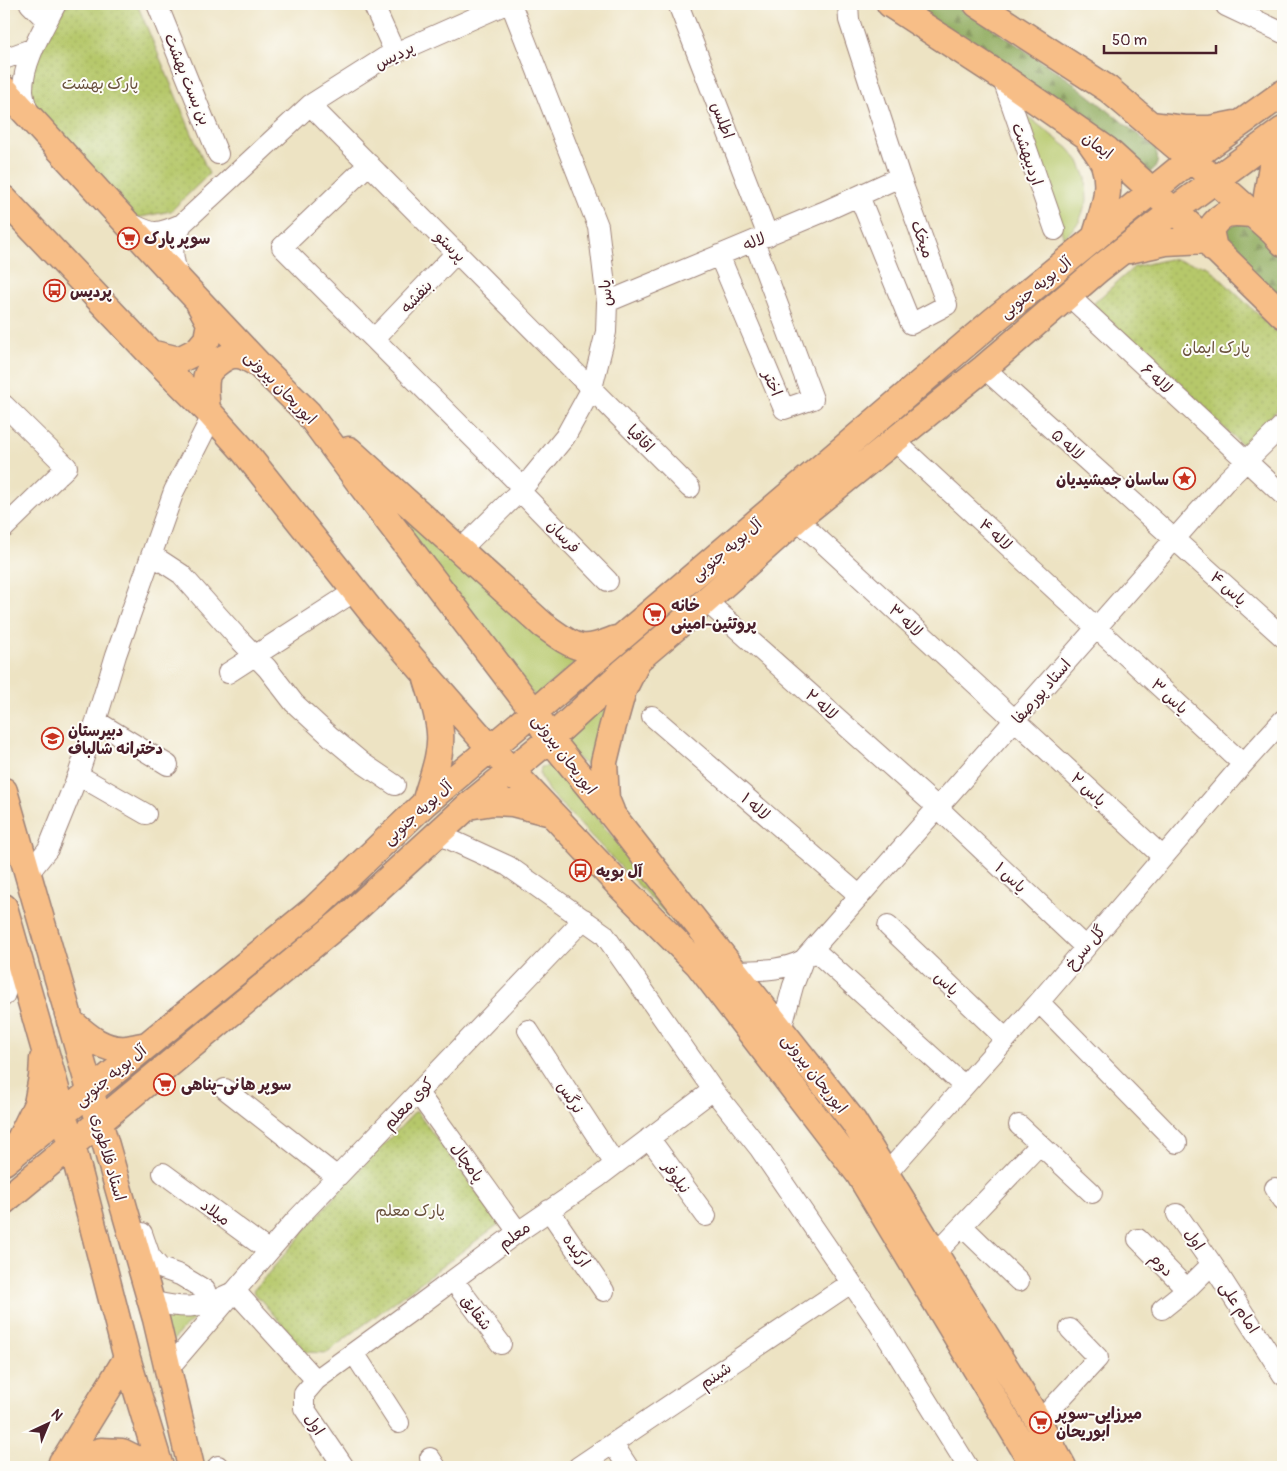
<svg xmlns="http://www.w3.org/2000/svg" width="1287" height="1471" viewBox="0 0 1287 1471" font-family="Pangolin,'Playpen Sans Arabic',sans-serif">
<style>
.green{fill:#b6c86b;stroke:#80744b}
.forest{fill:url(#forest-firs);stroke:#6d6645}
.park{fill:url(#park-dots);stroke:#80744b}
.lines{fill:none;stroke-linecap:round;stroke-linejoin:round}
.minor-casing{stroke:#9c8177;stroke-width:22}
.major-casing{stroke:#9c8177;stroke-width:29}
.minor{stroke:#fff;stroke-width:20}
.major{stroke:#f7be87;stroke-width:26}
.labels{text-anchor:middle;stroke-width:4;stroke-linejoin:round;paint-order:stroke}
.street-label{font-size:16px;fill:#4a1f2b;stroke:#fdfcf7}
.park-label{font-size:16px;fill:#6a523e;stroke:#fdfcf7}
.poi-label{font-size:16px;font-weight:bold;fill:#4a1f2b;stroke:#fdfcf7;text-anchor:start}
</style>
<defs>
<pattern id="forest-firs" width="22" height="20" patternUnits="userSpaceOnUse" patternTransform="scale(1.25)"><rect width="22" height="20" fill="#90ac5f"/><path d="M5 1l3.5 6h-7zM16 11l3.5 6h-7z" fill="#788b4f"/></pattern>
<pattern id="park-dots" width="8" height="8" patternUnits="userSpaceOnUse" patternTransform="scale(1.25)"><rect width="8" height="8" fill="#b6c86b"/><path d="M2 2h.1M6 6h.1" fill="none" stroke="#9eab5d" stroke-width="1.8" stroke-linecap="round"/></pattern>
</defs>
<rect width="100%" height="100%" fill="#fdfcf7"/>
<filter id="ink" filterUnits="userSpaceOnUse"><feTurbulence type="fractalNoise" baseFrequency=".02" numOctaves="2"/><feDisplacementMap in="SourceGraphic" scale="10" xChannelSelector="R" yChannelSelector="G"/><feConvolveMatrix kernelMatrix="1 2 1 2 8 2 1 2 1" color-interpolation-filters="sRGB"/></filter>
<filter id="wash" filterUnits="userSpaceOnUse"><feTurbulence type="fractalNoise" baseFrequency=".0096" numOctaves="4" result="noise"/><feDisplacementMap in="SourceGraphic" scale="20" xChannelSelector="R" yChannelSelector="G"/><feGaussianBlur stdDeviation="1.12" result="paint"/><feColorMatrix in="noise" values="0 0 0 0 0 0 0 0 0 0 0 0 0 0 0 0 0 1.4 0 .05"/><feComposite in="paint" operator="in"/></filter>
<g filter="url(#wash)">
<rect width="100%" height="100%" fill="#ede3c3"/>
<path class="green" d="M1021 111 1068 148 1079 161 1086 178 1087 201 1079 222 1064 239Z
M357 465 585 654 535 697Z
M614 695 600 776 560 744Z
M550 766 559 774 659 891 765 1024 689 938 549 792 540 775 541 767Z
M160 1312 170 1316 198 1313C194 1320 189 1323 184 1328 177 1334 173 1341 169 1349Z"/>
<path class="forest" d="M903 4H950L989 26 1071 81 1156 149C1159 163 1158 168 1145 176Z
M1244 223 1267 238 1283 257V304L1229 252 1218 228Z"/>
<path class="park" d="M66 4H137L209 174 171 211 136 218 19 92Z
M1169 259 1207 266 1283 338V404L1243 446 1093 304 1134 267Z
M416 1111 500 1223 326 1353 306 1352 253 1291 341 1189Z"/>
</g>
<g filter="url(#ink)">
<g class="lines">
<defs>
<path id="minor" d="M30 4 47 21
M157 4 218 154
M373 4 395 53
M678 4 768 236
M848 4 849 20 900 177 947 305 911 324 859 196
M1226 6 1283 33
M4 59 34 48
M1002 77 1055 230
M310 105 690 488
M30 117C27 108 23 99 23 90 23 61 43 29 56 4
M369 164 282 247 523 488
M128 222C154 235 156 235 182 224L310 105 384 58 506 4
M719 255 784 409 813 399 754 241
M179 279C171 253 171 249 182 224
M1068 295 1283 495
M607 302 823 212 900 177
M374 339 457 252
M984 368 1283 637
M4 405 67 467 4 528
M895 441 1243 764
M520 491 608 581
M797 519 1163 857
M460 550 523 488 565 437 592 388 606 332 607 302 598 226 511 4
M152 555 181 574 237 637 267 668 294 703 331 737 361 762 395 785
M706 601 938 808 1085 947
M228 673 355 591
M652 716 860 896
M96 721 168 765
M78 775 146 814
M438 834 508 866 604 934 713 1090 760 1149 874 1316 968 1467
M28 874 48 849 78 775 96 721 116 655 174 491 212 416
M888 926 1006 1039
M813 949 964 1086
M735 971C757 970 783 971 803 960L1225 482 1283 425
M4 996 18 958
M1039 1002 1177 1143
M528 1030 615 1164
M781 1030 793 986 803 960
M225 1089 337 1177
M418 1093 518 1232
M1019 1125 1092 1193
M649 1138 706 1216
M163 1173 269 1251
M886 1174 1039 1002 1243 764 1283 720
M1275 1188 1283 1200
M549 1210 604 1291
M1177 1214 1212 1264 1283 1375
M962 1226 1019 1281
M142 1233 150 1256 160 1268 180 1275 205 1290
M1138 1239 1187 1289
M935 1254 1040 1144
M453 1280 501 1344
M235 1291 316 1380
M150 1301C185 1309 196 1310 229 1294
M1162 1309 1187 1289 1212 1264
M354 1353 399 1423
M168 1369 294 1222 584 919
M1039 1422 1098 1358 1070 1329
M613 1444 628 1467
M430 1458 436 1467
M218 1466V1467
M344 1467 304 1408V1394L316 1380 418 1306 518 1232 597 1178 713 1090
M578 1467 851 1283"/>
<path id="major" d="M890 4 1002 77 1107 150 1206 240 1283 315
M977 4 1108 89 1191 159 1273 232 1283 243
M4 89 180 281 260 366 308 413 361 485 534 712 550 739 613 816 683 906 853 1121 1033 1412 1063 1467
M1151 125 1185 129H1210L1235 124
M1089 140C1094 148 1101 156 1104 164 1113 189 1102 215 1095 238
M4 199 150 353 207 410 243 450 374 615 491 749 620 886 698 964 711 981 859 1174 1035 1467
M1273 232 1267 196 1272 166 1283 142
M1214 249 1210 230C1222 210 1231 212 1252 214
M1129 250 1166 242 1206 240
M150 353 179 360 197 351 207 339 210 323 199 303
M207 410C206 399 204 385 207 375 211 366 226 355 235 355 244 354 252 361 259 365
M349 450 543 625C554 632 567 644 581 647 592 649 605 643 616 639
M4 791 156 1319 191 1467
M425 803C431 781 442 755 440 733 439 715 432 696 427 679
M468 806 493 802 512 803 551 813
M611 811 606 799 604 762 612 729 623 690 635 666
M4 907 72 1145 127 1358 160 1467
M70 1021C87 1036 103 1051 127 1049 134 1048 141 1046 147 1045
M16 1147 37 1104 42 1077 43 1059
M4 1162 315 908 425 803 534 712 993 321 1191 159 1283 93
M4 1201 348 916 468 806 550 739 622 673 681 623 797 519 984 368 1099 269 1173 211 1283 130
M62 1462 101 1451 122 1452 152 1467
M60 1467 127 1358"/>
</defs>
<use href="#minor" class="minor-casing"/>
<use href="#major" class="major-casing"/>
<use href="#minor" class="minor"/>
<use href="#major" class="major"/>
</g>
</g>
<defs>
<symbol id="supermarket-ring" viewBox="-11 -11 22 22"><circle r="9.5" fill="#fdfcf7" stroke="#c8321e" stroke-width="1.5"/><path d="M-6-5.5h2.5l.6 2H6L4.5 2H-2.5L-4.4-4H-6ZM-1.5 3.2a1.3 1.3 0 1 0 .1 0ZM3 3.2a1.3 1.3 0 1 0 .1 0Z" fill="#c8321e"/></symbol>
<symbol id="bus-ring" viewBox="-11 -11 22 22"><circle r="9.5" fill="#fdfcf7" stroke="#c8321e" stroke-width="1.5"/><path d="M-5-6H5V4H4V6H2V4H-2V6H-4V4H-5ZM-3.5-4V0h7V-4ZM-3.5 1.2v1.5H-2V1.2ZM2 1.2v1.5H3.5V1.2Z" fill="#c8321e"/></symbol>
<symbol id="sight-ring" viewBox="-11 -11 22 22"><circle r="9.5" fill="#fdfcf7" stroke="#c8321e" stroke-width="1.5"/><path d="M0-6L1.8-2.2L6-1.7L2.9 1.2L3.7 5.4L0 3.3L-3.7 5.4L-2.9 1.2L-6-1.7L-1.8-2.2Z" fill="#c8321e"/></symbol>
<symbol id="school-ring" viewBox="-11 -11 22 22"><circle r="9.5" fill="#fdfcf7" stroke="#c8321e" stroke-width="1.5"/><path d="M0-5L7-2L0 1L-7-2ZM-4 1L0 2.5L4 1V4Q0 6-4 4Z" fill="#c8321e"/></symbol>
</defs>
<g fill-rule="evenodd">
<use href="#supermarket-ring" x="116" y="226" width="25" height="25"/>
<use href="#bus-ring" x="42" y="278" width="25" height="25"/>
<use href="#sight-ring" x="1172" y="466" width="25" height="25"/>
<use href="#supermarket-ring" x="642" y="602" width="25" height="25"/>
<use href="#school-ring" x="40" y="726" width="25" height="25"/>
<use href="#bus-ring" x="568" y="858" width="25" height="25"/>
<use href="#supermarket-ring" x="152" y="1072" width="25" height="25"/>
<use href="#supermarket-ring" x="1028" y="1410" width="25" height="25"/>
</g>
<g class="labels">
<g class="street-label">
<text transform="translate(394 55) rotate(-27)" y="6">پردیس</text>
<text transform="translate(188 79) rotate(68)" y="6">بن بست بهشت</text>
<text transform="translate(723 120) rotate(69)" y="6">اطلس</text>
<text transform="translate(1098 145) rotate(37)" y="6">ایمان</text>
<text transform="translate(1028 154) rotate(71)" y="6">اردیبهشت</text>
<text transform="translate(923 239) rotate(70)" y="6">میخک</text>
<text transform="translate(754 241) rotate(-22)" y="6">لاله</text>
<text transform="translate(451 246) rotate(45)" y="6">پرستو</text>
<text transform="translate(1035 287) rotate(-39)" y="6">آل بویه جنوبی</text>
<text transform="translate(605 293) rotate(-94)" y="6">یاس</text>
<text transform="translate(416 296) rotate(-47)" y="6">بنفشه</text>
<text transform="translate(1157 378) rotate(43)" y="6">لاله ۶</text>
<text transform="translate(773 383) rotate(67)" y="6">اختر</text>
<text transform="translate(281 387) rotate(46)" y="6">ابوریحان بیرونی</text>
<text transform="translate(641 438) rotate(46)" y="6">اقاقیا</text>
<text transform="translate(1068 444) rotate(42)" y="6">لاله ۵</text>
<text transform="translate(996 534) rotate(43)" y="6">لاله ۴</text>
<text transform="translate(564 536) rotate(46)" y="6">فرسان</text>
<text transform="translate(726 549) rotate(-40)" y="6">آل بویه جنوبی</text>
<text transform="translate(1229 588) rotate(42)" y="6">یاس ۴</text>
<text transform="translate(906 620) rotate(43)" y="6">لاله ۳</text>
<text transform="translate(1041 691) rotate(-49)" y="6">استاد پورصفا</text>
<text transform="translate(1170 696) rotate(43)" y="6">یاس ۳</text>
<text transform="translate(822 704) rotate(42)" y="6">لاله ۲</text>
<text transform="translate(565 754) rotate(53)" y="6">ابوریحان بیرونی</text>
<text transform="translate(1089 789) rotate(43)" y="6">یاس ۲</text>
<text transform="translate(756 806) rotate(41)" y="6">لاله ۱</text>
<text transform="translate(417 812) rotate(-42)" y="6">آل بویه جنوبی</text>
<text transform="translate(1011 877) rotate(43)" y="6">یاس ۱</text>
<text transform="translate(1085 947) rotate(-49)" y="6">گل سرخ</text>
<text transform="translate(947 983) rotate(44)" y="6">یاس</text>
<text transform="translate(815 1073) rotate(52)" y="6">ابوریحان بیرونی</text>
<text transform="translate(110 1075) rotate(-39)" y="6">آل بویه جنوبی</text>
<text transform="translate(571 1097) rotate(57)" y="6">نرگس</text>
<text transform="translate(408 1103) rotate(-46)" y="6">کوی معلم</text>
<text transform="translate(109 1157) rotate(74)" y="6">استاد فلاطوری</text>
<text transform="translate(468 1162) rotate(54)" y="6">پامچال</text>
<text transform="translate(677 1177) rotate(54)" y="6">نیلوفر</text>
<text transform="translate(216 1212) rotate(36)" y="6">میلاد</text>
<text transform="translate(514 1235) rotate(-36)" y="6">معلم</text>
<text transform="translate(1195 1239) rotate(56)" y="6">اول</text>
<text transform="translate(577 1250) rotate(56)" y="6">ارکیده</text>
<text transform="translate(1162 1264) rotate(46)" y="6">دوم</text>
<text transform="translate(1240 1307) rotate(57)" y="6">امام علی</text>
<text transform="translate(477 1312) rotate(53)" y="6">شقایق</text>
<text transform="translate(715 1375) rotate(-34)" y="6">شبنم</text>
<text transform="translate(315 1424) rotate(56)" y="6">اول</text>
</g>
<g class="park-label">
<text x="100" y="89">پارک بهشت</text>
<text x="1216" y="353">پارک ایمان</text>
<text x="410" y="1216">پارک معلم</text>
</g>
<g class="poi-label">
<text x="144" y="244">سوپر پارک</text>
<text x="70" y="297">پردیس</text>
<text x="1169" y="485" text-anchor="end">ساسان جمشیدیان</text>
<text x="671" y="611">خانه<tspan x="671" dy="18">پروتئین-امینی</tspan></text>
<text x="68" y="736">دبیرستان<tspan x="68" dy="18">دخترانه شالباف</tspan></text>
<text x="596" y="877">آل بویه</text>
<text x="181" y="1090">سوپر هانی-پناهی</text>
<text x="1056" y="1419">میرزایی-سوپر<tspan x="1056" dy="18">ابوریحان</tspan></text>
</g>
</g>
<rect width="1287" height="1471" fill="none" stroke="#fdfcf7" stroke-width="20"/>
<g transform="translate(48 1424) rotate(44)" stroke="#fdfcf7" stroke-width="4" paint-order="stroke">
<path d="M0-4L9 19L0 12L-9 19Z" fill="#4a1f2b"/>
<text y="-8" font-size="14" font-weight="bold" text-anchor="middle" fill="#4a1f2b">N</text>
</g>
<path d="M1104 45v8h112v-8" fill="none" stroke="#4a1f2b" stroke-width="2.5"/>
<text x="1112" y="45" font-size="15" fill="#4a1f2b" stroke="#fdfcf7" stroke-width="4" paint-order="stroke">50 m</text>
</svg>
